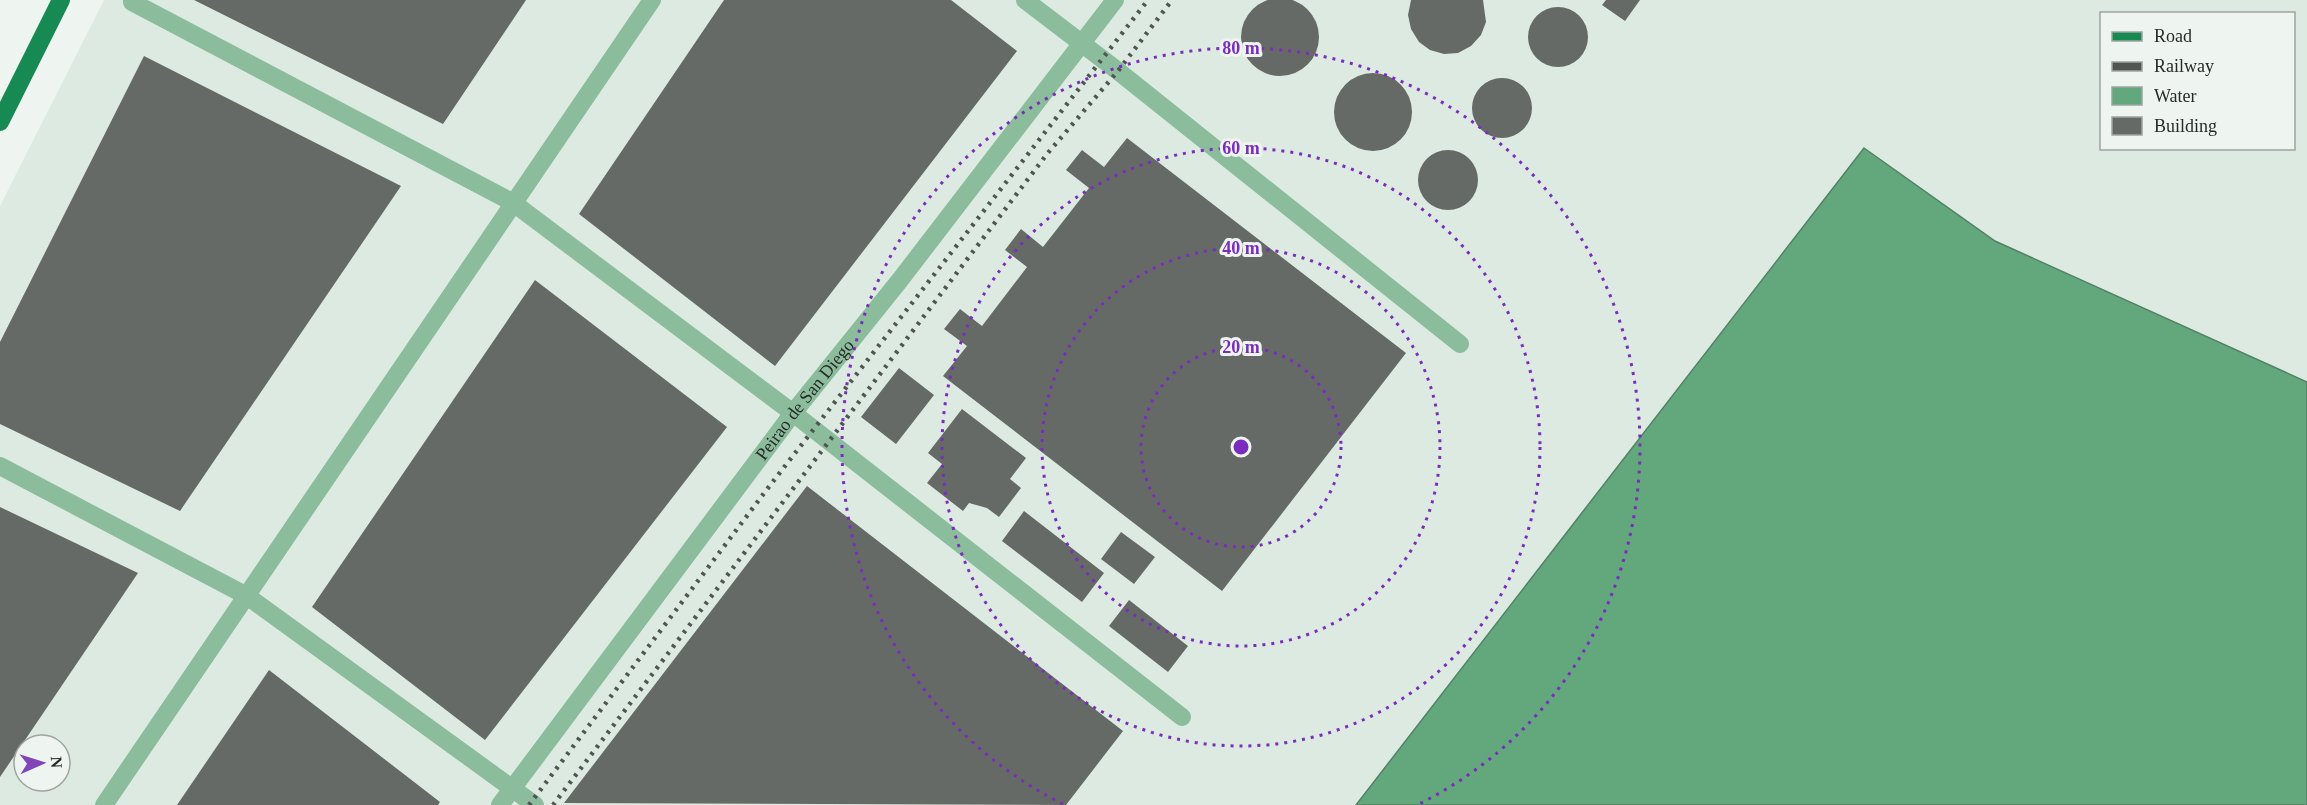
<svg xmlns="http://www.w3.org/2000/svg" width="2307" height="805" viewBox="0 0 2307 805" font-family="'Times New Roman',serif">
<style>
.built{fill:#ddeae1;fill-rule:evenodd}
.water{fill:#63a77d;stroke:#518264;stroke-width:1.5}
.building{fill:#656a66}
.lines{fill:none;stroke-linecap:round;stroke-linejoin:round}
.minor{stroke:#8bbc9c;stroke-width:18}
.major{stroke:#168a52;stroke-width:18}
.rail{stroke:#515552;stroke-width:4.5;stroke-dasharray:3 6;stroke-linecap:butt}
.ring{fill:none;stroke:#7b2cbf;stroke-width:3;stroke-dasharray:3 6}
.labels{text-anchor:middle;stroke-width:6;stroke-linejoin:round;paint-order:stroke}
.street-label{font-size:18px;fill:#272a28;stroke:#eef5f0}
.centre{fill:#7b2cbf;stroke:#eef5f0;stroke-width:3}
.ring-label{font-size:18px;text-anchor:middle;font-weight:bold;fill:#7b2cbf;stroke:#eef5f0;stroke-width:6;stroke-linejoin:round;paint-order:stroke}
</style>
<rect width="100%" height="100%" fill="#eef5f0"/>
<path class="built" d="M104 0H2307V382L1995 241 1864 148 1356 805H0V206ZM2102 14H2294V148H2102ZM24 745H60V781H24Z"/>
<path class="water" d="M1864 148 1995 241 2307 382V805H1356Z"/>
<path class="building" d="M1241 37a39 39 0 1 1 78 0a39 39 0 1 1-78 0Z
M194 0H526L443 124Z
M724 0H951L1017 51 775 366 579 214Z
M1483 0 1486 22 1481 35 1471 46 1458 53 1444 54 1430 50 1419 42 1411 29 1408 15 1411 0Z
M1606 0H1640L1625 21 1602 5Z
M1528 37a30 30 0 1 1 60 0a30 30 0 1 1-60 0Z
M144 56 401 186 180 511 0 424V342Z
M1334 112a39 39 0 1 1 78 0a39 39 0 1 1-78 0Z
M1472 108a30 30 0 1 1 60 0a30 30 0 1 1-60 0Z
M1127 138 1406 353 1222 591 943 376 967 346 944 329 960 309 982 326 1027 267 1005 250 1021 229 1043 247 1089 188 1066 170 1082 150 1104 167Z
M1418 180a30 30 0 1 1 60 0a30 30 0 1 1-60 0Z
M535 280 727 427 485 740 312 607Z
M899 368 934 395 896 444 861 417Z
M962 409 1026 458 1010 479 1021 488 999 517 987 508 969 503 963 511 927 483 942 464 928 453Z
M807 486 1123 731 1066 805 564 803Z
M0 507 138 573 0 777Z
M1024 511 1104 573 1082 602 1002 541Z
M1121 532 1155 557 1134 584 1101 559Z
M1129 600 1188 646 1168 672 1109 626Z
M269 670 440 802 438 805H177Z"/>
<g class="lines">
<g class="minor">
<path d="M1025 0 1118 71 1460 344"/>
<path d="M132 2 512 202 793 413 1182 717"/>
<path d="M0 466 247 596 535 805"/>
<path d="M104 805 652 0"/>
<path id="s1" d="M500 805 793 413 900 280 1115 0"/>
</g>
<path class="major" d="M0 122 61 0"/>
<path class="rail" d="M529 805 771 484 1148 0
M553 805 1047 154 1118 71 1172 0"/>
</g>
<g class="ring">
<circle cx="1241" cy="447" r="100"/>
<circle cx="1241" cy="447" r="199"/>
<circle cx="1241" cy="447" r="299"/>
<path d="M1063 804A399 399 0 1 1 1419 804"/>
</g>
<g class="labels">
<g class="street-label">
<text dy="6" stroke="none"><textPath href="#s1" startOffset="507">Peirao de San Diego</textPath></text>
</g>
</g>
<circle cx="1241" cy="447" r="9" class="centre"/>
<g class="ring-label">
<text x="1241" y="54">80 m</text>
<text x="1241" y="154">60 m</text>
<text x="1241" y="254">40 m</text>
<text x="1241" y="353">20 m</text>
</g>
<rect x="2100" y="12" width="195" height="138" fill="#eef5f0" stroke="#9ea4a0" stroke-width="1.5"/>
<rect x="2112" y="32" width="30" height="9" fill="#168a52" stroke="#9ea4a0" stroke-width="1.5"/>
<text x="2154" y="42" font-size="18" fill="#272a28">Road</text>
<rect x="2112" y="62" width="30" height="9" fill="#515552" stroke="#9ea4a0" stroke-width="1.5"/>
<text x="2154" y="72" font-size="18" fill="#272a28">Railway</text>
<rect x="2112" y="87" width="30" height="18" fill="#63a77d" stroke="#9ea4a0" stroke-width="1.5"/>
<text x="2154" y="102" font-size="18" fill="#272a28">Water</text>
<rect x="2112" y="117" width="30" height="18" fill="#656a66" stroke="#9ea4a0" stroke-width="1.5"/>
<text x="2154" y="132" font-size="18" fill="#272a28">Building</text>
<g transform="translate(42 763) rotate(87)"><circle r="28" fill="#eef5f0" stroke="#9ea4a0" stroke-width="1.5"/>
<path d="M0-4.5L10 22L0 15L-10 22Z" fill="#8244b9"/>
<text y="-9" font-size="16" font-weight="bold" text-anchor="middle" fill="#272a28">N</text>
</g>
</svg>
